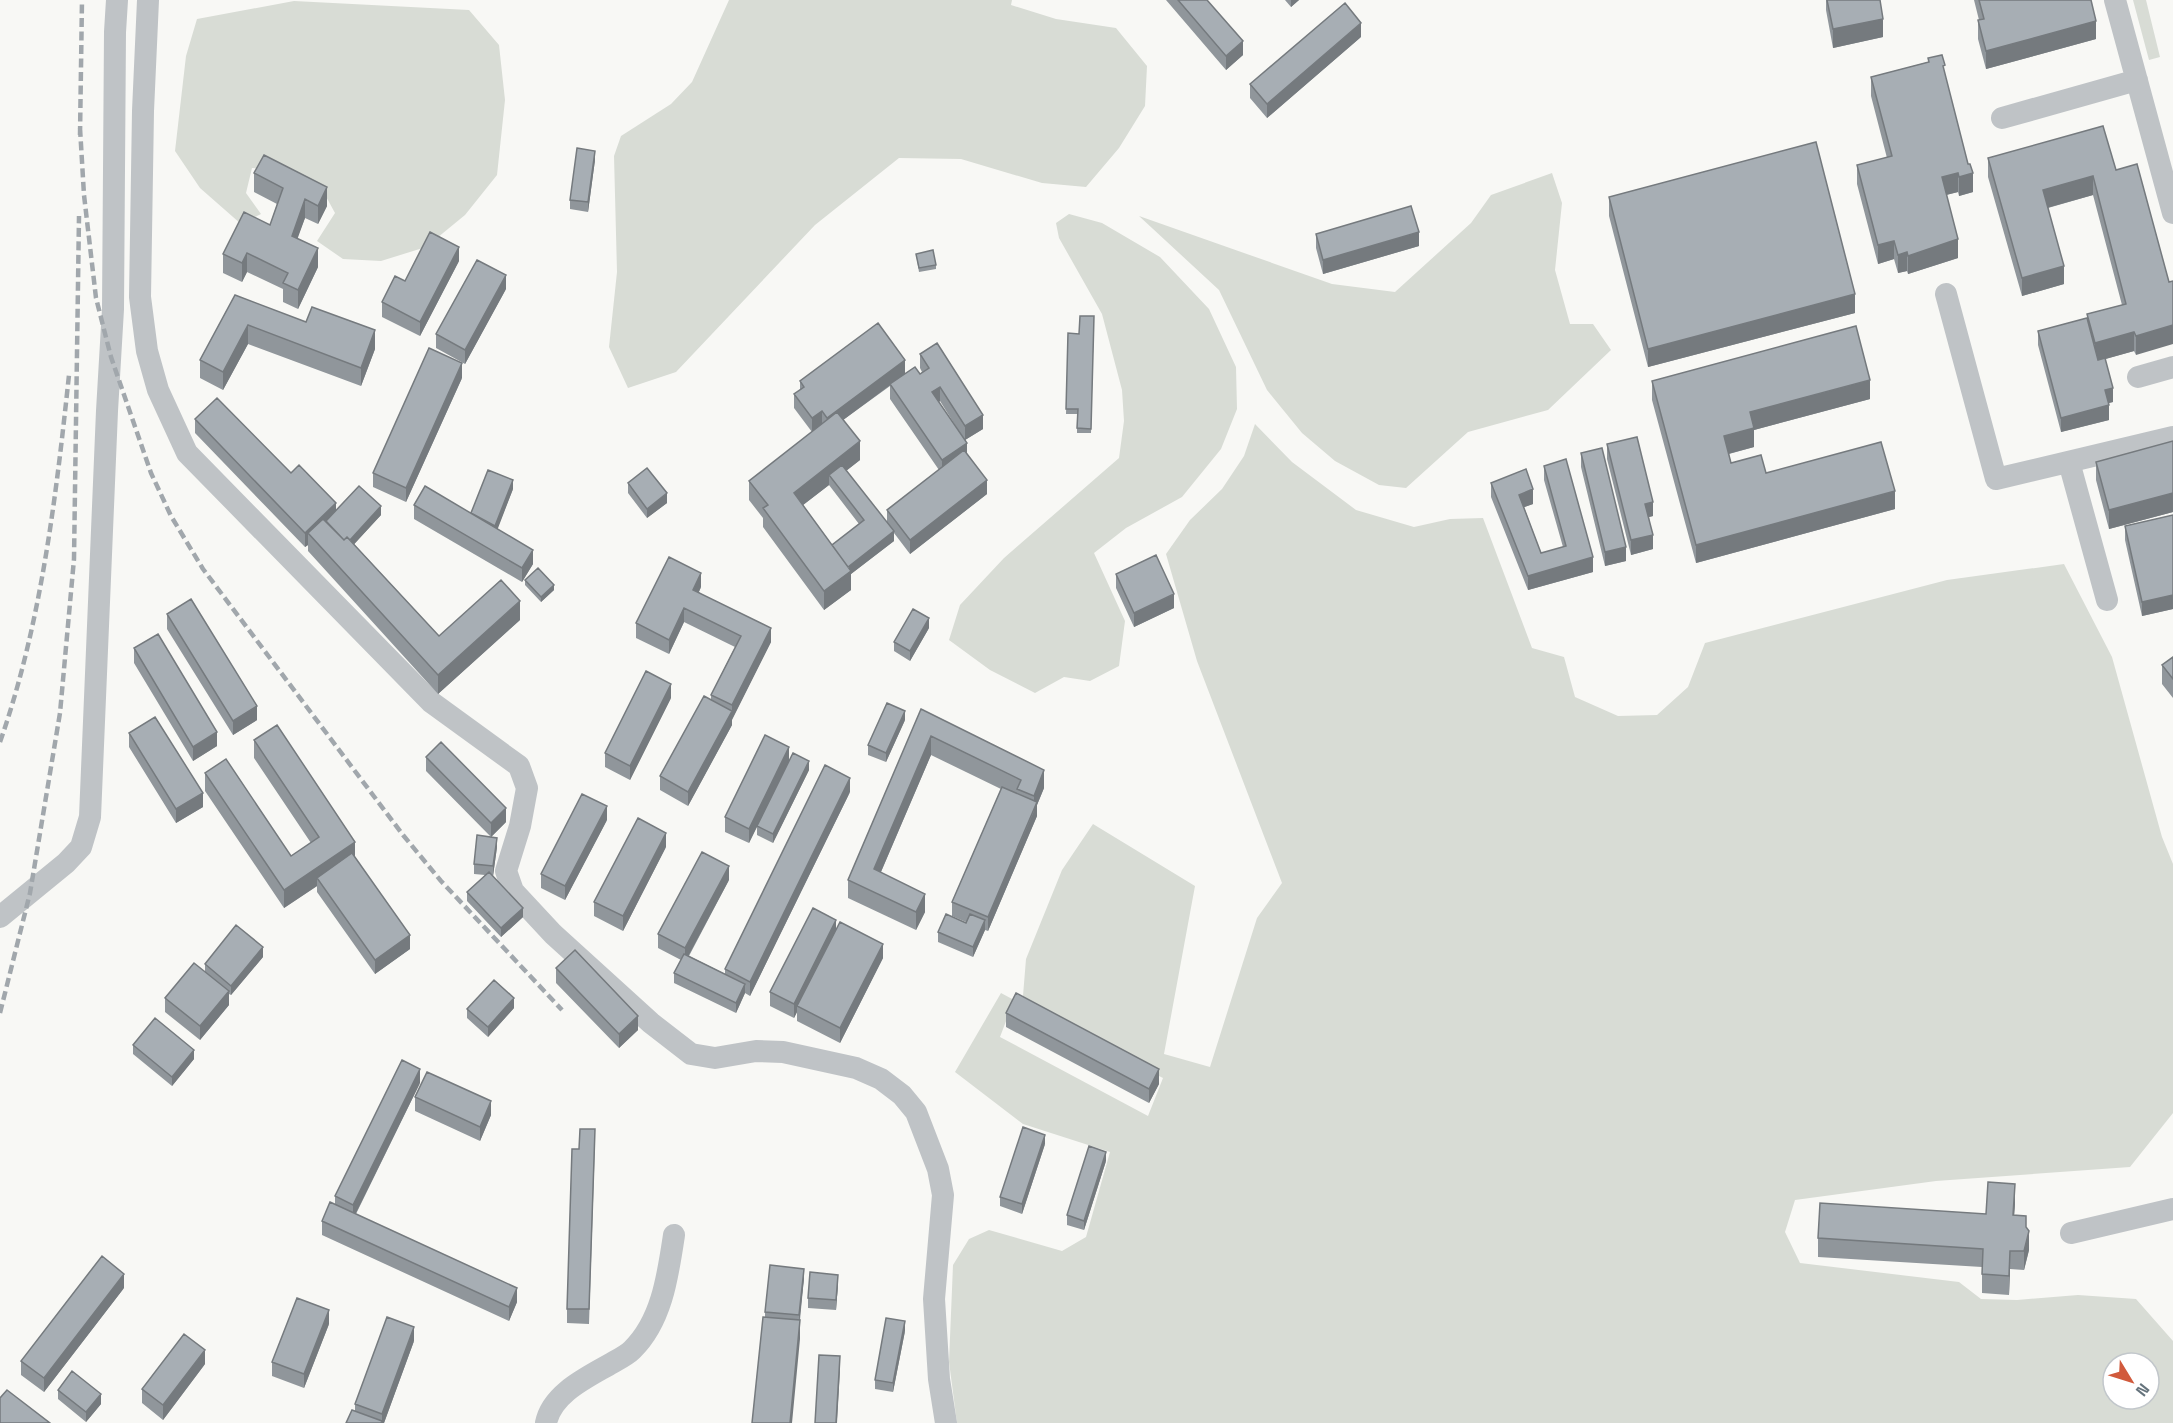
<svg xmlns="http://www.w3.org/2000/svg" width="2173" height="1423" viewBox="0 0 2173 1423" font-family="'Space Grotesk',sans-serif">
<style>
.green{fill:#d8dcd5;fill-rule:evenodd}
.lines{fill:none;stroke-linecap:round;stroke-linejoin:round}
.street{stroke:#bfc3c6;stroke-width:22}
.rail{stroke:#a1a7ac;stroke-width:4.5;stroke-dasharray:9 4.5;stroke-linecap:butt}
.wall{fill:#90969b;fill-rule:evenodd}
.shaded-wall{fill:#757a7e}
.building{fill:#a7aeb4;stroke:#757a7e;stroke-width:1.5}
</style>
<rect width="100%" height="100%" fill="#f8f8f5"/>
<path class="green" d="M729 0H1012L1011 5 1056 19 1116 28 1147 66 1145 106 1119 148 1086 187 1042 183 961 159 899 158 815 225 676 372 628 388 609 347 617 272 614 156 621 136 671 104 692 82Z
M2133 0H2146L2160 57 2149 60Z
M294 1 469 10 499 45 505 100 497 175 465 215 426 247 381 261 343 259 317 241 335 213 323 191 287 171 252 168 246 193 261 214 241 224 200 188 175 151 186 56 197 19Z
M1552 173 1562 203 1555 270 1570 324H1593L1611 350 1548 410 1468 432 1406 488 1379 485 1335 461 1302 433 1267 390 1219 290 1139 216 1332 284 1395 292 1471 223 1491 195Z
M1069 214 1102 223 1160 257 1209 309 1236 367 1237 409 1221 449 1182 497 1126 528 1094 553 1125 621 1119 666 1090 681 1064 677 1035 693 990 670 949 640 960 605 1004 558 1119 458 1124 421 1122 390 1102 314 1059 238 1056 223Z
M1255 424 1292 462 1356 510 1414 527 1450 519 1483 518 1532 648 1564 657 1575 697 1618 716 1657 715 1688 687 1705 643 1947 580 2064 564 2112 657 2162 837 2173 864V1113L2130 1167 1936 1181 1795 1200 1785 1232 1800 1263 1959 1282 1981 1299 2017 1300 2078 1295 2136 1299 2173 1341V1423H957L949 1362 953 1265 969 1239 989 1230 1062 1251 1086 1237 1110 1152 1023 1124 955 1072 1001 993 1014 1000 1000 1037 1148 1116 1163 1078 1022 1008 1026 959 1062 870 1093 824 1195 886 1164 1054 1210 1067 1257 918 1282 883 1197 661 1166 554 1190 520 1222 489 1244 456ZM2113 1363H2149V1399H2113Z"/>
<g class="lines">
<path class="street" d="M148 0 143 111 140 297 147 351 158 390 187 453 431 702 519 766 527 788 520 826 506 871 513 891 553 934 651 1023 691 1054 715 1058 756 1051 783 1052 856 1068 881 1079 902 1095 916 1112 938 1169 943 1195 934 1299 939 1379 946 1423
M2115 0 2173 213
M2002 118 2137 80
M1946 294 1996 479 2173 437
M2138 377 2173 367
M2069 462 2107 600
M0 917 66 863 81 847 90 817 107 411 113 309 115 32 117 0
M2071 1233 2173 1209
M546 1423C552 1393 588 1377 612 1363 619 1359 627 1355 632 1350 662 1321 668 1275 674 1235"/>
<path class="rail" d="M80 128 84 195 96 298 111 357 151 473 171 516 203 569 403 835 441 881 562 1010
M80 135 82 0
M0 742C41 625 56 497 69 375
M0 1013 30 893 60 713 74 559 79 216"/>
</g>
<path class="wall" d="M1166 0H1207L1243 55 1226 70Z
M1285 0H1299L1291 7Z
M1826 0H1880L1883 37 1833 48 1826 10Z
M1974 0H2091L2096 39 1986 69 1978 39V20H1979Z
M1361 37 1267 118 1250 98V84Z
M1928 58 1945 76 1973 192 1959 196 1958 192 1946 195 1958 258 1908 274 1907 271 1898 273 1894 259 1878 264 1857 184V165L1887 158 1871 96V77L1928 62Z
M1988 158 2116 170 2137 164 2136 355 2134 351 2105 359 2113 402 2108 403 2109 420 2061 432 2038 345V331L2087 318V314L2122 305 2093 195 2048 208 2064 284 2022 296 1988 177Z
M595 160 588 212 570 209V200Z
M254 173 327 206 318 224 305 218 297 238 318 267 298 309 283 302V289L247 272 242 282 223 273V254L270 225 277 204 254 192Z
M1609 197 1855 313 1648 367 1609 216Z
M1316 234 1419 246 1323 274 1316 248Z
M916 254 936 265V269L919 272Z
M459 261 420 336 382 317V302L405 281Z
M506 289 465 364 436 348V334Z
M235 295 375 349 361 386 248 344 223 390 200 378V360Z
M1094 316 1091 433H1077V414H1066L1068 333 1079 334Z
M920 354 983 429 965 440 967 455 987 494 910 554 894 533V541L851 574V590L824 610 763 527V518L749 500V481L812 432 794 408V394L800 390V381L905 374H920L922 372 920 368ZM890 386V399L939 470 887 510V523L846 471 860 460 843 420ZM940 401 960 433 939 402ZM829 485 859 524 832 545 803 505Z
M462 378 406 502 373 487V473Z
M1652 381 1870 399 1754 430V447L1729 454 1731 463 1895 509 1696 563 1652 400Z
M195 419 291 473 336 510 381 515 354 544 439 636 520 620 438 694 308 551V545L305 547 195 433Z
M2173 441V512L2109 529 2096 480V462Z
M1607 444 1653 516 1649 517 1653 549 1631 555 1607 459Z
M1581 453 1626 561 1605 566 1581 467Z
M1544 466 1593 572 1528 590 1491 497V483L1533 504 1524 507 1541 553 1563 547 1544 480Z
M628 483 667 503 647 518 628 493Z
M513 489 497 529 533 564 522 582 414 519V505L471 513Z
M2173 515V609L2142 616 2125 540V526Z
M1116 574 1174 608 1134 627 1116 588Z
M525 580 554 590 541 602 525 585Z
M701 587 699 592 771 642 732 719V725L688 806 660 790V776L711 699V695L735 647 684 622 669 654 636 638V623Z
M167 614 257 720 233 735 167 629Z
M929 628 910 661 894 651V642Z
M134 648 217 746 193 761 134 663Z
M2173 657V698L2162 684V665Z
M671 698 630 780 605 767V753Z
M921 709 1044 788 1037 805V816L988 931 985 930 973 957 938 942V932L966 923V922L952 916V902L1001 789 931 755 881 872 925 912 916 930 848 898V880Z
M905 720 886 762 868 755V745Z
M129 733 203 807 176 823 129 747Z
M254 740 355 857 410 949 375 974 317 892V886L284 908 205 791V773L291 856 311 843 254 758Z
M426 757 506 822 491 837 426 771Z
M789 760 809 770 773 843 757 835V827L749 843 725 832V817Z
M850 792 750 996 745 993 736 1013 674 983V973L681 960 658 948V934L729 880 689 956 725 974V969Z
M607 820 565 900 541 888V874Z
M497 847 493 876 523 917 501 937 467 901V892L485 875 474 874V864Z
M666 847 623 931 594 916V902Z
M836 929 883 958 840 1043 797 1021V1012L794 1018 770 1006V992Z
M263 957 231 995 229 994V1005L200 1040 165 1012V998L205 971V964Z
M556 968 638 1030 619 1048 556 983Z
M514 1008 488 1037 467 1018V1009Z
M1006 1013 1159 1084 1149 1103 1006 1027Z
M133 1045 194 1059 172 1086 133 1054Z
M420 1083 356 1214 517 1302 509 1321 322 1235V1221L335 1204V1196Z
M415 1097 491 1115 480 1141 415 1111Z
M595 1143 589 1324 567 1323V1309L579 1149Z
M1045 1144 1022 1214 1000 1206V1197Z
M1106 1161 1084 1230 1067 1225V1215Z
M2015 1203 2014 1215 2026 1228 2029 1250 2024 1270 2010 1269 2009 1295 1982 1293V1267L1818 1257V1238L1986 1214Z
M804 1278 800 1320V1339L765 1317V1312Z
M838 1284 836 1310 808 1308V1298Z
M124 1288 44 1392 21 1375V1361Z
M329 1324 304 1388 272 1376V1362Z
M905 1331 893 1392 875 1389V1380Z
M414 1341 384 1423H346L355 1411V1404Z
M205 1364 163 1420 142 1403V1389Z
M58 1390 101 1404 86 1422 58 1399Z"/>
<path class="shaded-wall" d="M1291 0H1299L1291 7Z
M1883 19V37L1833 48V29Z
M2096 21V39L1986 69V51Z
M1361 23V37L1267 118V104Z
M1243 41V55L1226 70V56Z
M595 151V160L588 212V202Z
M1958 173V192L1942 196V177Z
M1973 173V192L1959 196V177Z
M2093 176V195L2043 209V190Z
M327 187V206L318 224V206Z
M305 199V218L292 254V236Z
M1419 232V246L1323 274V260Z
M1958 239V258L1908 274V256Z
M1894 241V259L1878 264V245Z
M459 247V261L420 336V322Z
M318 248V267L298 309V290Z
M1907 252V271L1898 273V255Z
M247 253V272L242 282V263Z
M2064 266V284L2022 296V278Z
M506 275V289L465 364V350Z
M1855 294V313L1648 367V349Z
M248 325V344L223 390V372Z
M2173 325V344L2136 355V336Z
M375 330V349L361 386V368Z
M2134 332V351L2095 362V343Z
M905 360V374L827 432V418Z
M462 363V378L406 502V488Z
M1870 380V399L1754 430V447L1724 455V436L1750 412Z
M940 387V401L932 406V392Z
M2113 388V402L2105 404V390Z
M2109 405V420L2061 432V418Z
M822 411V425L812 433V418Z
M983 415V429L965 440V426Z
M860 441V460L833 481 829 475V485L794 512V493Z
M967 443V457L942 474V460Z
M513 480V489L495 536V526Z
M987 480V494L910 554V540Z
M1533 489V504L1519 509V495Z
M1895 491V509L1696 563V545Z
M667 493V503L647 518V509Z
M2173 493V512L2109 529V510Z
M1653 502V516L1645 518V504Z
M336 503V517L308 533V545L305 547V533Z
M381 506V515L347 552V543Z
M894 531V541L851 574V590L824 610V591L848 567Z
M1653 535V549L1631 555V540Z
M1626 547V561L1605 566V552Z
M533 550V564L522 582V568Z
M1593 557V572L1528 590V576Z
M701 573V587L693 604V590Z
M554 585V590L541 602V597Z
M1174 594V608L1134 627V613Z
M2173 595V609L2142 616V602Z
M520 601V620L438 694V675Z
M684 608V622L669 654V640Z
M929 618V628L910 661V651Z
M771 628V642L732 720V705Z
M671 684V698L630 780V766Z
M257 706V720L233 735V721Z
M732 711V725L688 806V792Z
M905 711V720L886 762V753Z
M217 732V746L193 761V747Z
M931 736V755L874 888V869Z
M789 747V761L749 843V829Z
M809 761V770L773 843V834Z
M1044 770V788L1037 805V816L988 931V917L1034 811V796Z
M850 778V792L750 996V982Z
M203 793V807L176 823V809Z
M607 806V820L565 900V886Z
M506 808V822L491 837V823Z
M666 833V847L623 931V916Z
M497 838V847L493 876V866Z
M355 842V861L317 878V886L284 908V890Z
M729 866V880L685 962V948Z
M925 894V912L916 930V912Z
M523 908V917L501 937V928Z
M836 920V934L797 1006V1012L794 1018V1004Z
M985 920V930L973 957V947Z
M410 935V949L375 974V960Z
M883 944V958L840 1043V1028Z
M263 947V957L231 995V986Z
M745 984V993L736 1013V1003Z
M229 991V1005L200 1040V1026Z
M514 998V1008L488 1037V1027Z
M638 1016V1030L619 1048V1034Z
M194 1050V1059L172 1086V1077Z
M420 1069V1083L353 1219V1205Z
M1159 1069V1084L1149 1103V1089Z
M491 1101V1115L480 1141V1127Z
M1045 1135V1144L1022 1214V1204Z
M1106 1152V1161L1084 1230V1221Z
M2015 1184V1203L2013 1234V1215Z
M2029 1231V1250L2024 1270V1251Z
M2010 1251V1269L2009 1295V1276Z
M804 1269V1278L799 1325V1315Z
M124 1274V1288L44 1392V1378Z
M838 1275V1284L836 1310V1300Z
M517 1288V1302L509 1321V1307Z
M329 1310V1324L304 1388V1374Z
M800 1320V1339L792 1423H790Z
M905 1321V1331L893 1392V1383Z
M414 1327V1341L384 1423H382V1414Z
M205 1350V1364L163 1420V1405Z
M840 1356V1370L837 1423H836Z
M101 1394V1404L86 1422V1412Z"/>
<path class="building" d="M1178 0H1207L1243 41 1226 56Z
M1827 0H1880L1883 19 1833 29Z
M1979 0H2091L2096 21 1986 51 1978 20 1984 19Z
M1345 3 1361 23 1267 104 1250 84Z
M1942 55 1945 65 1943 66 1968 164H1970L1973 173 1959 177 1958 173 1942 177 1958 239 1908 256 1907 252 1898 255 1894 241 1878 245 1857 165 1892 156 1871 77 1929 62 1928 58Z
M2103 126 2116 170 2137 164 2169 282 2173 281V325L2136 336 2134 332 2095 343 2087 314 2126 304 2093 176 2043 190 2064 266 2022 278 1988 158Z
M1816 142 1855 294 1648 349 1609 197Z
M577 148 595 151 588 202 570 200Z
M264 155 327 187 318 206 305 199 292 236 318 248 298 290 283 283 288 273 247 253 242 263 223 254 244 212 270 225 283 188 254 173Z
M1411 206 1419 232 1323 260 1316 234Z
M430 232 459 247 420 322 382 302 395 276 405 281Z
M933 250 936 265 919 268 916 254Z
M477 260 506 275 465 350 436 334Z
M235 295 306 322 312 307 375 330 361 368 248 325 223 372 200 360Z
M1080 316H1094L1091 429 1077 428 1078 409H1066L1068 333 1079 334Z
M2087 318 2098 360 2105 358 2113 388 2105 390 2109 405 2061 418 2038 331Z
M878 323 905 360 827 418 822 411 812 418 794 394 804 387 800 381Z
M1856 326 1870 380 1750 412 1754 428 1724 436 1731 463 1761 455 1766 473 1881 442 1895 491 1696 545 1652 381Z
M937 343 983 415 965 426 940 387 932 392 967 443 942 460 890 384 915 367 920 374 929 368 920 354Z
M429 348 462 363 406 488 373 473Z
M217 398 291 473 299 465 336 503 305 533 195 419Z
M837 412 860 441 794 493 851 571 824 591 763 508 768 505 749 481Z
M1637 437 1653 502 1645 504 1653 535 1631 540 1607 444Z
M2173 441V493L2109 510 2096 462Z
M1602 448 1626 547 1605 552 1581 453Z
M964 450 987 480 910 540 887 510Z
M1566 459 1593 557 1528 576 1491 483 1526 469 1533 489 1519 495 1541 553 1566 546 1544 466Z
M842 465 894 531 848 567 832 545 864 520 829 475Z
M647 468 667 493 647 509 628 483Z
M488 470 513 480 495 526 471 513Z
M359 486 381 506 350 540 347 537 344 540 326 521Z
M425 486 533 550 522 568 414 505Z
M2173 515V595L2142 602 2125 526Z
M323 519 344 540 347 537 439 636 501 580 520 601 438 675 308 533Z
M1156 555 1174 594 1134 613 1116 574Z
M669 557 701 573 693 590 771 628 732 705 711 695 741 636 684 608 669 640 636 623Z
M538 568 554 585 541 597 525 580Z
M191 599 257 706 233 721 167 614Z
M913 609 929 618 910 651 894 642Z
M158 634 217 732 193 747 134 648Z
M2173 657V679L2162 665Z
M646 671 671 684 630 766 605 753Z
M704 696 732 711 688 792 660 776Z
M887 703 905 711 886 753 868 745Z
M921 709 1044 770 1034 796 1017 789 1021 780 931 736 874 869 925 894 916 912 848 880Z
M155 717 203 793 176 809 129 733Z
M277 725 355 842 284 890 205 773 226 759 291 856 319 837 254 740Z
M765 735 789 747 749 829 725 817Z
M441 742 506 808 491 823 426 757Z
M793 753 809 761 773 834 757 826Z
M825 765 850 778 750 982 725 969Z
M1002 787 1037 802 988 917 952 902Z
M582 794 607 806 565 886 541 874Z
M638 818 666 833 623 916 594 902Z
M477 835 497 838 493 866 474 864Z
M702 852 729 866 685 948 658 934Z
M352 853 410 935 375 960 317 878Z
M489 872 523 908 501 928 467 892Z
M813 908 836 920 794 1004 770 992Z
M946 914 966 923 970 914 985 920 973 947 938 932Z
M840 922 883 944 840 1028 797 1006Z
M236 925 263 947 231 986 205 964Z
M575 950 638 1016 619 1034 556 968Z
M684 954 745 984 736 1003 674 973Z
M194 963 229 991 200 1026 165 998Z
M494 980 514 998 488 1027 467 1009Z
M1016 993 1159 1069 1149 1089 1006 1013Z
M155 1018 194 1050 172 1077 133 1045Z
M402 1060 420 1069 353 1205 335 1196Z
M427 1072 491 1101 480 1127 415 1097Z
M1023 1127 1045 1135 1022 1204 1000 1197Z
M580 1129H595L589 1309H567L572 1149H579Z
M1089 1146 1106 1152 1084 1221 1067 1215Z
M1988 1182 2015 1184 2013 1215 2026 1216V1227L2029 1231 2024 1251H2010L2009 1276 1982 1274 1983 1249 1818 1238 1820 1203 1986 1214Z
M330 1202 517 1288 509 1307 322 1221Z
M102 1256 124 1274 44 1378 21 1361Z
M770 1265 804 1269 799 1315 765 1312Z
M810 1272 838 1275 836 1300 808 1298Z
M297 1298 329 1310 304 1374 272 1362Z
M387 1317 414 1327 382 1414 355 1404Z
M763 1317 800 1320 790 1423H752Z
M886 1318 905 1321 893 1383 875 1380Z
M184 1334 205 1350 163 1405 142 1389Z
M819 1355 840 1356 836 1423H815Z
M72 1371 101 1394 86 1412 58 1390Z
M7 1390 50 1423H0V1398Z
M352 1410 382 1421 381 1423H346Z"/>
<g transform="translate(2131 1381) rotate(128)"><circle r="28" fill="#ffffff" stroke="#c2c7cb" stroke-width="1.5"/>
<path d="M0-4.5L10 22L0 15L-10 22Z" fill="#d15a3c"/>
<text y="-9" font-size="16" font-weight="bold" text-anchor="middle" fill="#66747d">N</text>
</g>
</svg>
